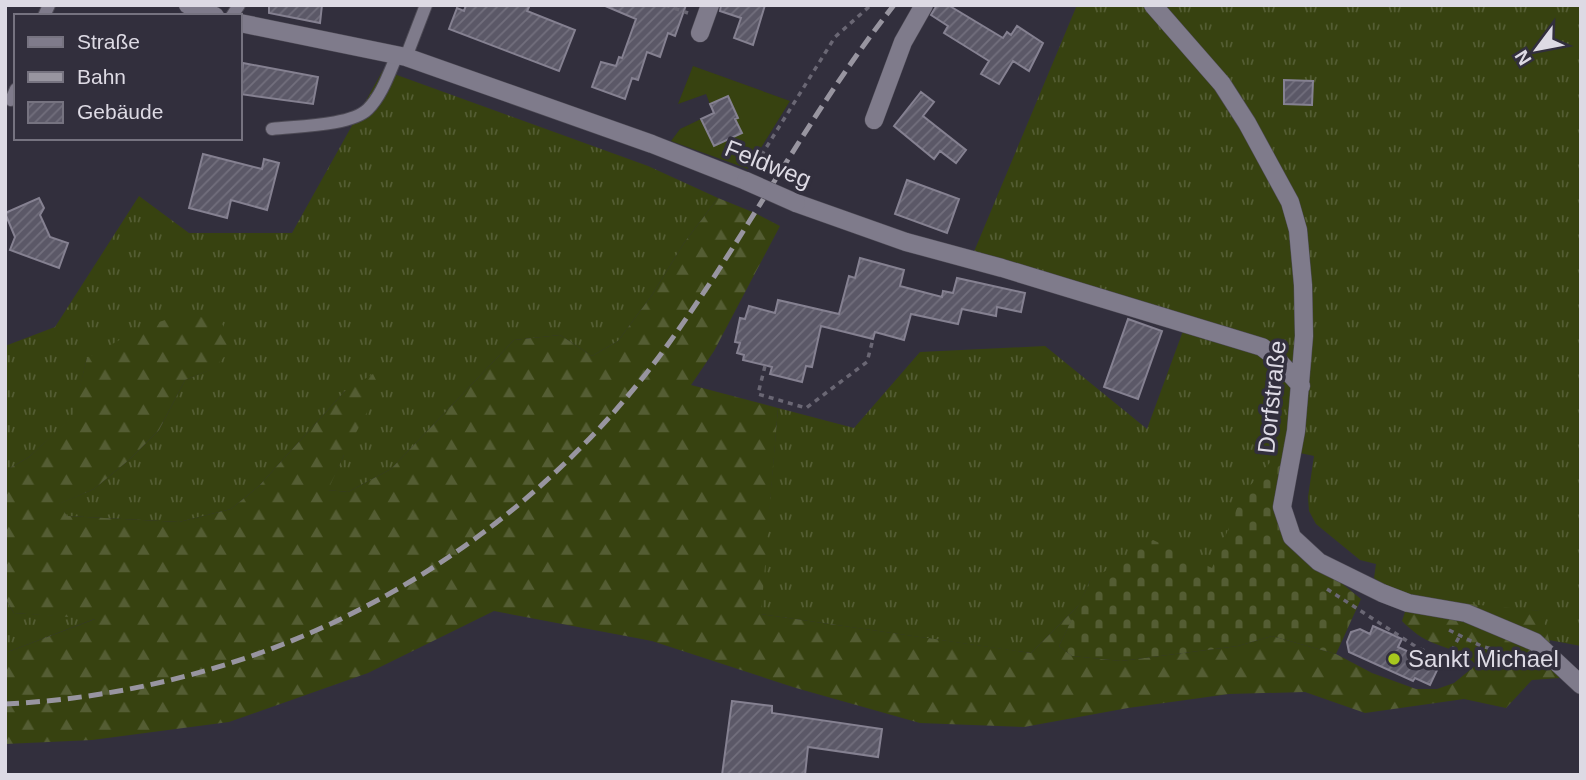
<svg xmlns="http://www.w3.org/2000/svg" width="1586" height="780" viewBox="0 0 1586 780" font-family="Arial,sans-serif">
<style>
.grass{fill:url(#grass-tufts)}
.forest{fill:url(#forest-firs)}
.cemetery{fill:url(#cemetery-stones)}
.garden{fill:#374210}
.building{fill:url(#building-hatch);stroke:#858191;stroke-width:2}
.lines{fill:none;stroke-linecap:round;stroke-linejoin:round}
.lane-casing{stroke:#4d4a55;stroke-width:14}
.street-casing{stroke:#4d4a55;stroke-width:19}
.path{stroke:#6a6774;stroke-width:3.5;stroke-dasharray:5 5;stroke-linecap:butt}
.lane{stroke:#7f7b8b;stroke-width:12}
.street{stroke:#7f7b8b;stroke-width:18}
.rail{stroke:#9895a0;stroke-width:5;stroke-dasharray:14 7;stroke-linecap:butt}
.street-bridge-casing{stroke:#4d4a55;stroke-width:19;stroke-linecap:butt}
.street-bridge{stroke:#7f7b8b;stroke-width:18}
.poi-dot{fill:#a7c71e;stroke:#322f3d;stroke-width:2.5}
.labels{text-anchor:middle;stroke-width:7;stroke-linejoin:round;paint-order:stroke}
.street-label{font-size:24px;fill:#dddae4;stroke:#322f3d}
.poi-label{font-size:24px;fill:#dddae4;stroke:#322f3d;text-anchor:start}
</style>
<defs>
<pattern id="grass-tufts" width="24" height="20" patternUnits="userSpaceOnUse" patternTransform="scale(1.75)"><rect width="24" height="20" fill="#374210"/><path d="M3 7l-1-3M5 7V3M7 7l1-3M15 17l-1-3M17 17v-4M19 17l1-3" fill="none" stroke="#545d33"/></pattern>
<pattern id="forest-firs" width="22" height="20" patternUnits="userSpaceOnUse" patternTransform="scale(1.75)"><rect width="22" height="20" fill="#374210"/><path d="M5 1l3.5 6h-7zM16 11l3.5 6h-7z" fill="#545d33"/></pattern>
<pattern id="cemetery-stones" width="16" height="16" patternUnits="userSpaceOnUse" patternTransform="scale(1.75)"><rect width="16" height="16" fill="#374210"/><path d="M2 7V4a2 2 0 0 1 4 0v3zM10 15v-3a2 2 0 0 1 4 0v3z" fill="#545d33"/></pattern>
<pattern id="building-hatch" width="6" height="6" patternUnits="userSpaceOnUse" patternTransform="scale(1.75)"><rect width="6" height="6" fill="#5b5867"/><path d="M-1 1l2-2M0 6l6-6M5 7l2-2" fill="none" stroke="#726f7d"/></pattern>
</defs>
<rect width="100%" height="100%" fill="#322f3d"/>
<path class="grass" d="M1077 5H1581V646L1549 640 1540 611 1408 603 1374 578 1376 564 1360 560 1316 524 1309 511 1308 497 1314 456 1300 453 1212 569 1090 581 1079 605 1031 653 760 614 778 408 854 428 920 352 1045 346 1147 429 1187 320 973 254Z
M383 70 648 166 718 198 684 243 652 295 618 341 592 356 560 335 514 340 391 469 348 492 327 490 344 455 345 391 259 486 231 509 179 522 67 516 58 504 94 489 130 459 159 430 185 380 212 369 87 358 73 417 29 457 5 471V346L55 327 139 196 189 233H292Z
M5 598 14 613 97 618 5 653Z"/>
<path class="forest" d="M718 198 755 213 780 226 714 351 691 385 778 408 761 614 1031 653 1079 605 1059 646 1072 656 1121 661 1238 646 1272 636 1336 654 1372 673 1416 689H1437L1454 683 1476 665C1462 650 1453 651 1436 644 1422 639 1412 631 1402 621L1408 603 1449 602 1541 611 1560 678 1532 680 1506 708 1464 699 1365 713 1305 692 1229 694 1128 708 1024 727 920 723 796 688 652 641 494 611 368 673 229 722 92 740 5 744V653L95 619 14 613 5 598V471L29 457 72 417 87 358 141 328 183 314 220 320 234 346 213 369 185 380 159 430 130 459 94 489 59 504 67 516 179 522 231 509 259 486 345 391 373 374 380 388 344 455 328 490 348 492 391 469 514 340 560 335 592 356 618 341 652 295 684 243Z"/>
<path class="cemetery" d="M1293 436 1279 507 1318 564 1361 599 1336 654 1272 636 1238 646 1121 661 1072 656 1059 646 1090 581 1153 540 1212 568 1243 494Z"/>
<path class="garden" d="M693 66 790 101 748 169 671 141 680 129 701 119 714 146 742 133 735 119 738 117 728 96 710 104 706 94 678 104Z"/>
<path class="building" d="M269 5H322L320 23 269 13Z
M466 5H530L527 11 575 30 559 71 449 29 457 8 464 11Z
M603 5H686L675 36 668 33 660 57 647 52 638 80 632 78 625 99 592 87 601 62 616 66 619 57 622 58 636 19Z
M721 5H765L753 45 734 38 741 18 720 11Z
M937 5H948L1003 38 1007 32 1011 35 1017 26 1043 43 1029 71 1013 61 999 84 981 74 989 61 944 33 948 26 931 15Z
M243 63 318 77 313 104 240 94Z
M1284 80 1313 81 1312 105 1284 104Z
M921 92 934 102 923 116 966 150 956 163 940 151 934 159 894 126Z
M728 96 738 118 735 119 742 133 714 146 701 119 714 113 710 104Z
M203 154 262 169 264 159 279 163 267 210 231 200 227 218 189 208Z
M907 180 959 199 947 233 895 214Z
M39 198 44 208 40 215 50 237 68 243 59 268 10 250 15 237 5 213Z
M860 258 904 270 900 286 942 297 943 291 953 293 957 278 1025 293 1021 312 997 307 996 316 962 309 958 324 911 314 904 340 875 332 873 339 821 326 812 367 806 366 802 382 770 374 772 367 743 360 744 355 737 353 740 343 735 342 740 318 745 319 749 306 775 313 778 300 839 314 849 276 855 278Z
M1128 319 1162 331 1138 399 1104 387Z
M1373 626 1402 639 1398 647 1439 666 1430 685 1415 678 1413 681 1349 652 1347 642 1351 632 1360 629 1370 634Z
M732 701 772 706V713L882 729 878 757 808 747 805 775H722Z"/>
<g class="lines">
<defs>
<path id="lane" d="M44 16 49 5
M232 16 239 5
M406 57 426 5
M11 100 16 89
M272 129C296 126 351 126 368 109 382 95 389 73 397 55"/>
<path id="street" d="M188 5 215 16
M1153 5 1222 84 1247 123 1278 180 1290 202 1298 230 1303 285 1304 336 1296 431 1282 507 1292 537 1319 562 1382 593 1408 603 1466 613 1535 642 1581 685
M240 23 406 57 652 144 746 181
M700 33 710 5
M874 120 903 42 924 5
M796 203 906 242 1002 268 1262 347 1275 357 1301 386"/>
</defs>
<use href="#lane" class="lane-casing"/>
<use href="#street" class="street-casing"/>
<path class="path" d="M665 5 688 13
M756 164 835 37 871 5
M765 366 758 394 806 408 867 362 873 339
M1327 589 1418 648 1447 660 1459 637
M1449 630 1481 646 1510 654"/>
<use href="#lane" class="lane"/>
<use href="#street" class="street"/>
<path class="rail" d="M5 704C271 691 514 559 669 343 748 233 810 112 894 5"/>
<defs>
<path id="street-bridge" d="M746 181 796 203"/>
</defs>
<use href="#street-bridge" class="street-bridge-casing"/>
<use href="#street-bridge" class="street-bridge"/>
</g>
<circle class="poi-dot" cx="1394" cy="659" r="7"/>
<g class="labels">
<g class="street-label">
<text transform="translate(768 164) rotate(22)" y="8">Feldweg</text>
<text transform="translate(1272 397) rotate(-84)" y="8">Dorfstraße</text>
</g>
<g class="poi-label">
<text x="1408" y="667">Sankt Michael</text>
</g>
</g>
<rect width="1586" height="780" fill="none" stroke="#dddae4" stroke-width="14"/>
<rect x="14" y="14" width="228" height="126" fill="#322f3d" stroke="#767380" stroke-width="2"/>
<rect x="28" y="37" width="35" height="10" fill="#7f7b8b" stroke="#767380" stroke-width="2"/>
<text x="77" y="49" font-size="21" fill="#dddae4">Straße</text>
<rect x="28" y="72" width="35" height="10" fill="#9895a0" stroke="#767380" stroke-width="2"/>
<text x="77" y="84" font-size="21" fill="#dddae4">Bahn</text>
<rect x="28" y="102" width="35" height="21" fill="url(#building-hatch)" stroke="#767380" stroke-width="2"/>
<text x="77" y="119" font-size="21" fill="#dddae4">Gebäude</text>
<g transform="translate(1537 49) rotate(238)" stroke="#322f3d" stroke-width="5" paint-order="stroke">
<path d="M0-5L12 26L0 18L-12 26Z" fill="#dddae4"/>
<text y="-10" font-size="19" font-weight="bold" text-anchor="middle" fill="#dddae4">N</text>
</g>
</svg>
